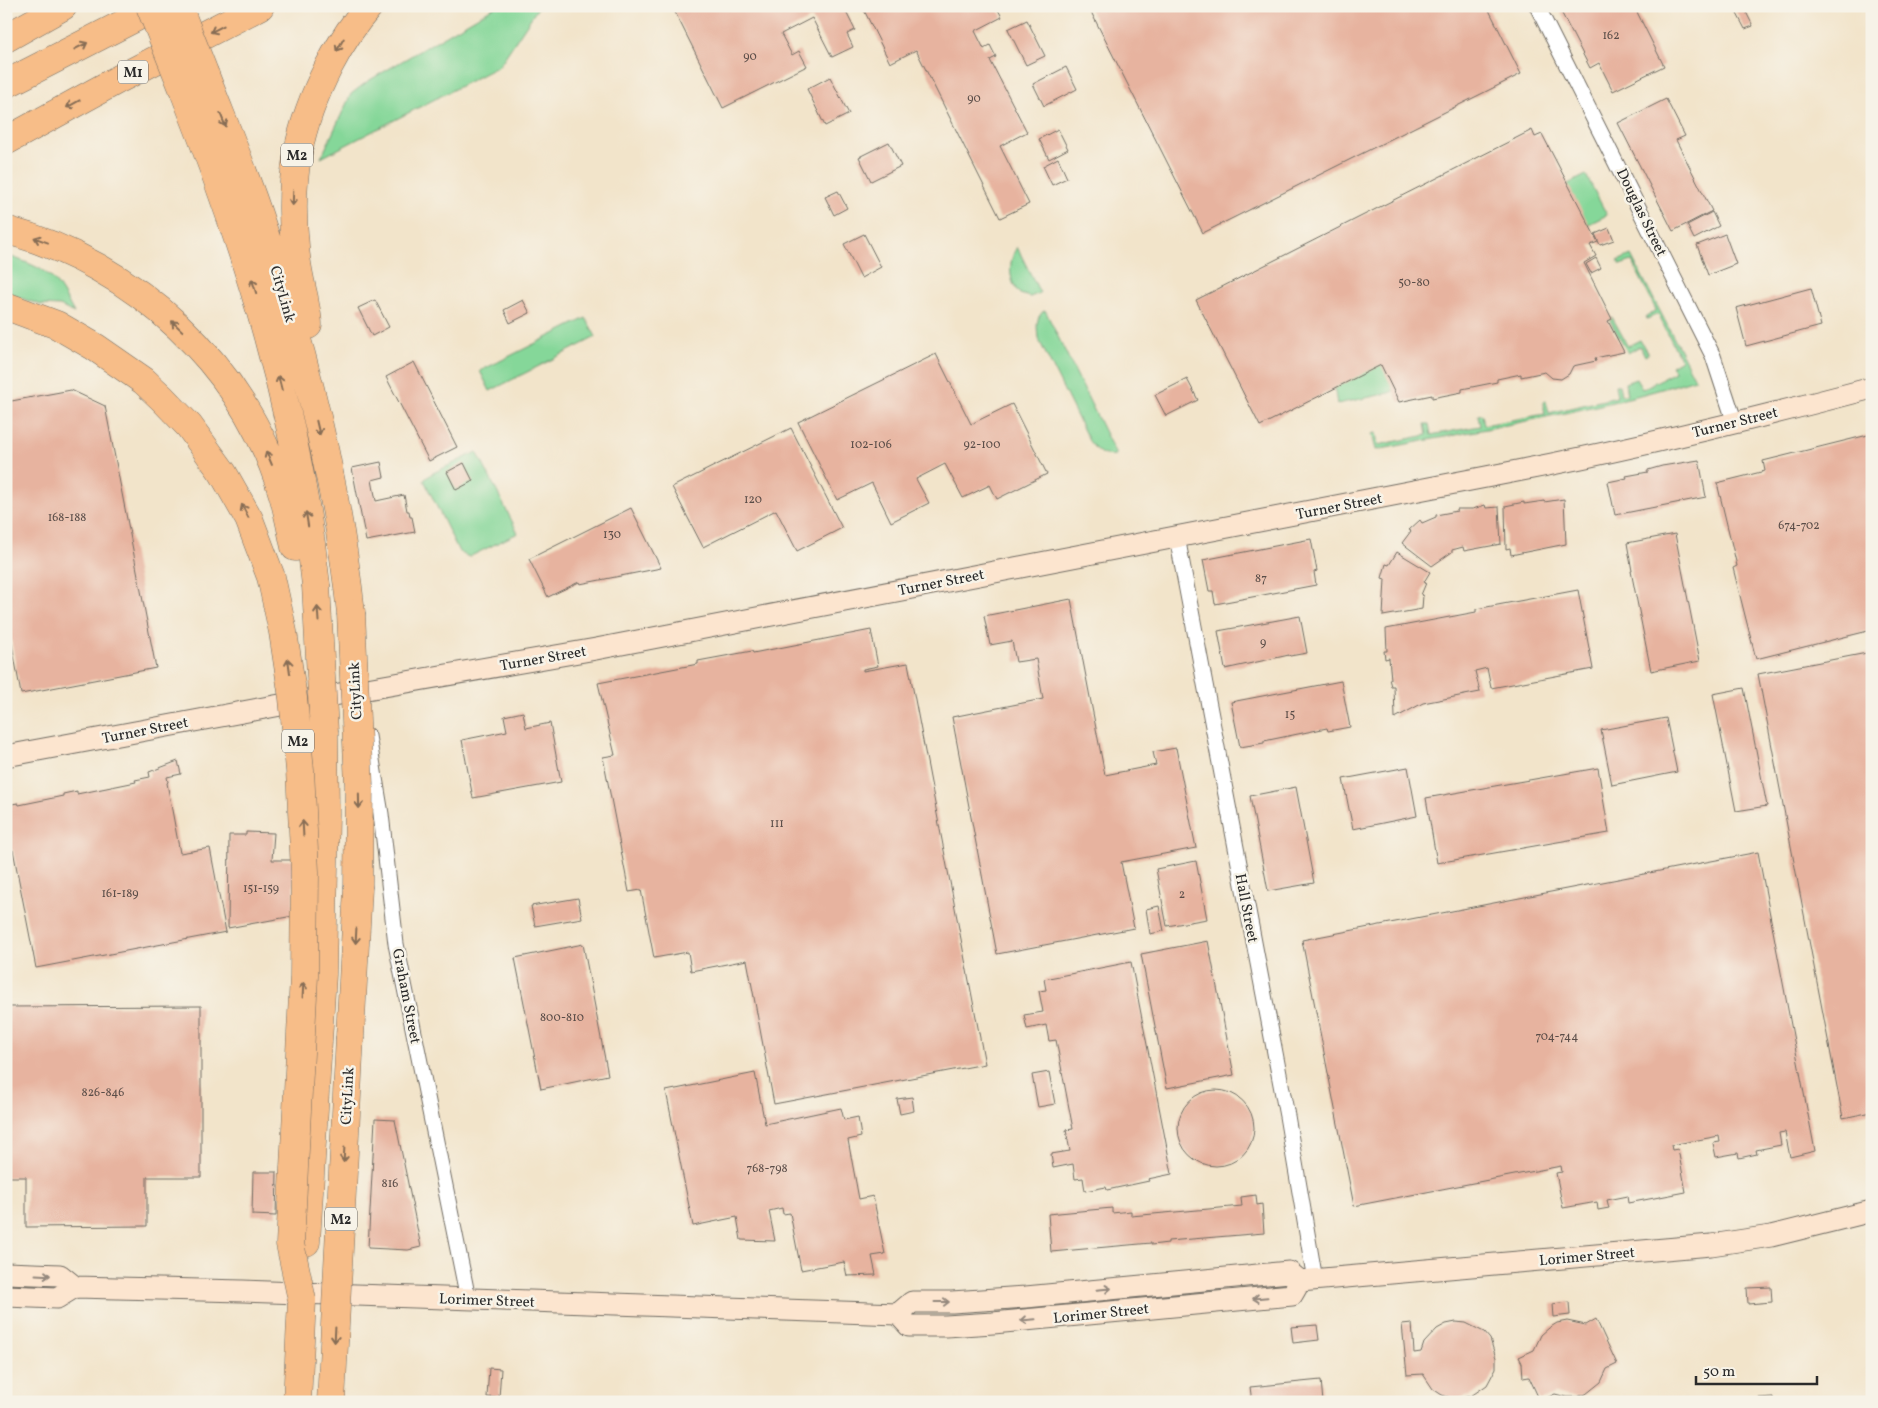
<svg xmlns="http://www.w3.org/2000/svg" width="1878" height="1408" viewBox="0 0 1878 1408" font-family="Vollkorn,serif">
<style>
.green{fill:#85d799;stroke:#588162}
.building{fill:#e7b39f}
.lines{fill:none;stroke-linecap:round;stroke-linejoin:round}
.street-casing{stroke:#716c63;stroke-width:17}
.secondary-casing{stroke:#716c63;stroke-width:23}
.highway-casing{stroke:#716c63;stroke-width:29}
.street{stroke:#fff;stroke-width:15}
.secondary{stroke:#fce5cf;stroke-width:21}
.highway{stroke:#f7bd88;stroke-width:28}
.highway-bridge-casing{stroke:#716c63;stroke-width:29;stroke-linecap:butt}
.highway-bridge{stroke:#f7bd88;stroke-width:28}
.oneway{stroke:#876d55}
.oneway2{stroke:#94887d}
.labels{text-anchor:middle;stroke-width:5;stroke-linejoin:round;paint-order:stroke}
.number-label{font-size:12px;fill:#5a4d48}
.shield{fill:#f7f3e8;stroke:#686764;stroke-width:1}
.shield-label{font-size:14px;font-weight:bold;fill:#2b2b2b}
.street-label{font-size:15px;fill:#2b2b2b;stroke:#f7f3e8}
</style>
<rect width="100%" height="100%" fill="#f7f3e8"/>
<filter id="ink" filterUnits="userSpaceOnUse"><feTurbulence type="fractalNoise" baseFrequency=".02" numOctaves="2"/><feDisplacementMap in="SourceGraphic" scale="10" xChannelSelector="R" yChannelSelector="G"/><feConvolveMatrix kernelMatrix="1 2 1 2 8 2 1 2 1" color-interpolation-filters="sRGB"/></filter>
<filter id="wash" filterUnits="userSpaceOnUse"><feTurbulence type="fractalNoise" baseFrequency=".0096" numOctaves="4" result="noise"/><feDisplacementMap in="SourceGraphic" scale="20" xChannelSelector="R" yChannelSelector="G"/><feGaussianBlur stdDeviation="1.12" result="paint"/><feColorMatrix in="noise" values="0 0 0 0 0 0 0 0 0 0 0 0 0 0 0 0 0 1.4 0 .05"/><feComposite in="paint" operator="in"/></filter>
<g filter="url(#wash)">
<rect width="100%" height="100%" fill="#f2e4ca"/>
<path class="green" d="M496 6H539L499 66 321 158 351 94 368 81Z
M1586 175 1607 215 1587 225 1566 185Z
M1017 247 1040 293 1030 297 1020 294C1008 281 1008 261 1017 247Z
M6 255C20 260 39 266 50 276 60 285 67 300 74 313L60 306 41 305 6 293Z
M1631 255 1695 379C1591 412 1483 429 1376 450L1372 434 1376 433 1378 445 1427 435 1425 424H1429L1431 435 1480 426 1478 415 1482 414 1484 425 1545 414 1543 402 1546 401 1549 413 1617 397 1615 385H1619L1621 395H1627L1625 383 1636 379 1642 389 1675 372 1671 366 1681 360 1658 314 1647 319 1646 316 1656 310 1632 261 1620 265 1618 261Z
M1045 310 1116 455C1101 457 1098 452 1089 441L1038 338C1037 327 1035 317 1045 310Z
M1612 317 1628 346 1640 340 1648 354 1645 356 1640 346 1628 353 1609 319Z
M586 318 596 337 490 391 480 371Z
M1381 363 1395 390 1389 393 1337 404 1334 386Z
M477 452 518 533 469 557 459 552 424 480 431 474Z"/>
<g id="blocks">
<path class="building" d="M672 6H843L855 30 847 34 853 47 832 57 812 18 781 34 792 55 799 51 807 66 723 108Z
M862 6H996L1002 17 975 31 984 49 990 45 996 57 990 60 1027 132 1000 146 1029 204 1000 218 916 50 890 63Z
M1088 6H1487L1521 74 1203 233Z
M1558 6H1634L1664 66 1613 91 1599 63 1590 68Z
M1733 6H1743L1753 26 1745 29Z
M1027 20 1045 56 1026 65 1008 29Z
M1066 67 1077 89 1044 106 1033 84Z
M830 77 849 114 825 126 807 89Z
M1666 99 1685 136 1676 140 1712 211 1673 231 1618 123Z
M1058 129 1068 149 1049 159 1039 139Z
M1532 130 1535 137 1542 134 1598 242 1590 245 1596 256 1584 263 1612 319 1608 321 1624 352 1595 358 1596 361 1573 366 1569 374 1561 379 1552 378 1545 372 1521 377V374L1497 379V382L1462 389V392L1432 398V395L1399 402 1381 365 1260 426 1196 300Z
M889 142 901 166 871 181 859 157Z
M1058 158 1067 178 1052 185 1043 166Z
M838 191 847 208 834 215 825 197Z
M1712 212 1719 226 1694 239 1687 225Z
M1609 228 1614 240 1600 245 1595 234Z
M864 234 881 267 861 278 844 244Z
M1725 234 1736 264 1708 275 1697 245Z
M1596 258 1601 268 1591 273 1586 264Z
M1811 288 1821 326 1746 346 1736 308Z
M375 300 389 327 372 336 358 308Z
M523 300 530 313 510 323 504 310Z
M936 354 971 424 1012 404 1047 474 997 499 990 485 963 498 945 464 916 479 929 503 891 522 872 483 837 500 798 422Z
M414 362 457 447 429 461 386 377Z
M1187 379 1198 400 1166 416 1155 395Z
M71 390 105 406 156 668 21 694 9 628 6 629V402Z
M791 428 842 528 797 551 776 510 703 547 672 487Z
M1872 434V630L1756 659 1733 568 1737 566 1717 483 1765 471 1763 461Z
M1699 460 1706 497 1615 515 1608 482 1627 478 1626 476 1648 472V470L1662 466Z
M381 462 384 477 372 480 376 501 404 495 407 511H409L410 517H412L415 532 366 541 352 468Z
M464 463 473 481 456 490 447 472Z
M1564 499 1566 544 1511 555 1510 548 1506 549 1505 506 1524 502V504L1544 501V502Z
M1485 505 1486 508 1499 507 1501 544 1464 551 1463 547 1452 550V552L1432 566 1402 543 1411 531 1409 530 1420 520 1422 523 1436 517V515L1457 511V509H1473Z
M631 508 661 568 580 584 579 582 548 597 529 559Z
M1675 534 1700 661 1651 671 1631 571H1632L1627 543Z
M1311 539 1317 571 1314 572 1316 585 1215 604 1213 591H1209L1203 560Z
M1397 552 1430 572 1424 582 1426 583 1421 595H1423L1422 609 1383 616 1385 579 1382 578 1386 564 1389 565Z
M1578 590 1593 669 1491 688 1487 668 1475 671 1480 692 1423 703 1395 718 1394 686H1391L1389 679H1391L1389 658 1385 659 1384 651H1387L1386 629 1476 612V609Z
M1071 599 1105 775 1156 765 1153 752 1176 748 1196 848 1121 862 1134 928 997 954 952 717 1043 699 1036 659 1016 662 1012 641 990 645 984 616Z
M1300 616 1307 653 1290 656 1289 655 1225 669 1218 631Z
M871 630 878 666 863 669V671L908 663 985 1064 774 1104 747 960 691 971 688 952 654 958 641 890 629 892 603 757 615 755 598 683 698 664V661L752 651 753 653Z
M1872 652V715H1868L1872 736V1112L1843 1118 1758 674Z
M1341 681 1350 727 1328 731 1327 728 1264 741V743L1240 747 1231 702Z
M1744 688 1767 806 1736 811 1713 694Z
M523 712 526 728 550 723 561 782 473 798 462 740 507 731 504 716Z
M1666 718 1677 772 1612 785 1601 730Z
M178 761 181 774 167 777 168 782 167 783 180 853 210 848 226 932 36 968 13 850 6 851V836L10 835 8 823H6V805L18 803 19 805 63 796V794L77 791V794L136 782 135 780 150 777 149 772Z
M1408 767 1417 816 1353 829 1343 779Z
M1598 768 1609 833 1437 863 1426 798Z
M1296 787 1314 883 1268 891 1250 796Z
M246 832 274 833 272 860H294L293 916 228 928 229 835H246Z
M1758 852 1815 1151 1790 1157 1785 1132 1779 1133 1781 1145 1756 1150 1757 1154 1739 1158 1738 1153 1716 1157 1713 1143 1720 1142 1719 1136 1671 1145 1672 1150 1678 1149 1686 1192 1628 1203 1627 1196 1607 1200 1609 1208 1598 1210 1597 1202 1563 1208 1556 1173 1562 1172 1561 1166 1354 1206 1302 940Z
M1196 861 1207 919 1167 926 1156 869Z
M578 898 582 918 535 926 531 906Z
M1159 906 1164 931 1150 934 1146 909Z
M1208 941 1234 1075 1167 1088 1141 954Z
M583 944 608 1075 541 1089 515 958Z
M1131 962 1172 1174 1148 1179 1149 1181 1107 1190 1106 1187 1085 1191 1083 1178 1075 1179 1073 1164 1053 1168 1051 1154 1070 1151 1066 1130 1073 1129 1056 1040 1049 1041 1046 1025 1027 1029 1024 1015 1043 1012 1039 991 1046 990 1044 979Z
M201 1006V1177H147V1226L26 1227V1177H6V1007Z
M1049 1072 1055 1104 1038 1107 1032 1075Z
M755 1073 765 1124 841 1108 844 1120 858 1117 861 1137 848 1140 859 1199 873 1196 885 1254 872 1256 876 1275 847 1276 844 1262 801 1270 790 1213 783 1214 782 1208 769 1211 775 1241 741 1240 737 1217 693 1226 666 1091Z
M1178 1128a38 38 0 1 1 76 0a38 38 0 1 1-76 0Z
M912 1097 914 1111 900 1114 897 1099Z
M375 1119 395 1120 421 1247 408 1250 368 1248Z
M253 1172H277L276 1216 252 1215Z
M1256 1195 1257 1205 1262 1204 1264 1233 1168 1241V1243L1151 1245V1243L1051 1252 1048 1214 1112 1208V1213L1131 1211V1216L1242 1206 1241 1197Z
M1771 1287 1772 1302 1748 1304 1747 1288Z
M1569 1302 1570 1315 1553 1317 1552 1304Z
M1596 1319 1617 1364 1607 1369 1601 1382 1586 1394 1577 1397H1566L1555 1394 1540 1401 1529 1377 1523 1378 1522 1363 1519 1357 1534 1350 1541 1335 1549 1328 1557 1323 1567 1321 1586 1325Z
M1456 1322 1466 1323 1484 1332 1490 1339 1496 1358V1368L1487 1385 1471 1396 1461 1398H1451L1442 1395 1433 1389 1423 1374 1407 1375 1402 1324 1412 1323 1414 1353 1421 1352 1424 1343 1437 1329 1446 1324Z
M1317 1325 1319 1340 1293 1343 1291 1327Z
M489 1368 501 1369 499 1398 487 1397Z
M1321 1380 1323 1402H1252L1250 1387Z
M1773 1397V1402H1759L1758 1398Z"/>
</g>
</g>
<g filter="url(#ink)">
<use href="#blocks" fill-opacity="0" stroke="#716c63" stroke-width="1"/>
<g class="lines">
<defs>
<path id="street" d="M1537 6 1713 356 1735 423
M1177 537 1287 1116 1315 1280
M368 736 381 814 396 944 468 1299"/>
<path id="secondary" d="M6 756 361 690 596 649 1517 471C1636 448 1754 419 1872 388
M6 1273 60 1275 75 1287
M6 1296 57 1298 75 1287 243 1291 898 1314 912 1302H952L1026 1297 1289 1272 1300 1281 1711 1245 1771 1236 1872 1211
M898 1314 909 1326H946L993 1323 1292 1295 1300 1281"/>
<path id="highway" d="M6 38 63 6
M205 75C224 124 245 173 261 223 303 347 337 482 351 613
M6 84 158 6
M184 91C247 251 298 413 316 585
M6 141 119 79 260 6
M6 230C135 264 245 366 283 495 288 512 291 529 295 547
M308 325C308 316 305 307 304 298 300 281 296 264 295 246 288 179 298 126 329 66 340 45 353 24 369 6
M350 1037 358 888
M306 1242 322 974 325 813 324 732
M297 1402 302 1300"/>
</defs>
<use href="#street" class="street-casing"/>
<use href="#secondary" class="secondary-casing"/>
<use href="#highway" class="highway-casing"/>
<use href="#street" class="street"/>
<use href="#secondary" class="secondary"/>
<use href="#highway" class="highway"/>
<defs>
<path id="highway-bridge" d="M150 6 184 91
M178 6 205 75
M6 306 57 325 95 347 144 381 162 398 189 426 223 473 249 519 271 577 283 632 293 698 300 770 305 872 304 976 290 1244 302 1300
M316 585 324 732
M351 613 359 785 358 888
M331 1402 350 1037"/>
</defs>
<use href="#highway-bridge" class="highway-bridge-casing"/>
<use href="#highway-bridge" class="highway-bridge"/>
</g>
<defs><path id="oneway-shaft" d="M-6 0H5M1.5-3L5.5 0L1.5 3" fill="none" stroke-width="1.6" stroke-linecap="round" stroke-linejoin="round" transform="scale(1.25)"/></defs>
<g class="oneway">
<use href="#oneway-shaft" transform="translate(217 29) rotate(153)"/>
<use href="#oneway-shaft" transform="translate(340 45) rotate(120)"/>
<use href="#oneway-shaft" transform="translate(81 46) rotate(-27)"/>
<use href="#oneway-shaft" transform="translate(73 104) rotate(151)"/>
<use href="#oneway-shaft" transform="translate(223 120) rotate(68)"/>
<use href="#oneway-shaft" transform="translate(293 198) rotate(92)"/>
<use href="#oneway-shaft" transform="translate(41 240) rotate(-160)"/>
<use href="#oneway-shaft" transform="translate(254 286) rotate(-107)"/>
<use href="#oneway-shaft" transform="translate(177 326) rotate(-137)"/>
<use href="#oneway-shaft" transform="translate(280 383) rotate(-104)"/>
<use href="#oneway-shaft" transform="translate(318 428) rotate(77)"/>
<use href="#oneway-shaft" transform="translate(269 458) rotate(-113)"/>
<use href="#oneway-shaft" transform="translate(245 511) rotate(-117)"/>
<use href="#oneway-shaft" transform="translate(307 519) rotate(-99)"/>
<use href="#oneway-shaft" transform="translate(318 614) rotate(-94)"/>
<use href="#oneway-shaft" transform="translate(289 666) rotate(-98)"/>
<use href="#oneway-shaft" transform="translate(359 801) rotate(89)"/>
<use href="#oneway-shaft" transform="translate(303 828) rotate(-93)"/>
<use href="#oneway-shaft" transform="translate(356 936) rotate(93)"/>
<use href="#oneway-shaft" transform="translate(303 990) rotate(-87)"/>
<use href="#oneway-shaft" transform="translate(344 1155) rotate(93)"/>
<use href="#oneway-shaft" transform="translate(335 1335) rotate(93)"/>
</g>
<g class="oneway2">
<use href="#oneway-shaft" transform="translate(43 1275) rotate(3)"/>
<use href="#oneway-shaft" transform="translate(1104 1289) rotate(-5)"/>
<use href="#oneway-shaft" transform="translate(1260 1298) rotate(175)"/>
<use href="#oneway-shaft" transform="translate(942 1302)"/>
<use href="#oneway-shaft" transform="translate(1028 1320) rotate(175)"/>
</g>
</g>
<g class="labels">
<g class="number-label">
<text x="1611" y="39">162</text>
<text x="750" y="60">90</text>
<text x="974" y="102">90</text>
<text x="1414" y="286">50-80</text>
<text x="871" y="448">102-106</text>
<text x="982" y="448">92-100</text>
<text x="753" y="503">120</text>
<text x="67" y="521">168-188</text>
<text x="1799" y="529">674-702</text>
<text x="612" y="538">130</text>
<text x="1261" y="582">87</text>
<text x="1263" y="646">9</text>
<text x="1290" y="718">15</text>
<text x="777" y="827">111</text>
<text x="261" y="892">151-159</text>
<text x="120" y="897">161-189</text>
<text x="1182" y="898">2</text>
<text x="562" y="1021">800-810</text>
<text x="1557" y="1040">704-744</text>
<text x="103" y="1096">826-846</text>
<text x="767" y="1172">768-798</text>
<text x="390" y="1187">816</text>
</g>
<g class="shield">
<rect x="118" y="60.5" width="30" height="23" rx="4"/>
<rect x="281" y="143.5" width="32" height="23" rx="4"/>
<rect x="282" y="729.5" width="32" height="23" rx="4"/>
<rect x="325" y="1207.5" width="32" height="23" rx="4"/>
</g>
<g class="shield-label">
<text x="133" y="77">M1</text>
<text x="297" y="160">M2</text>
<text x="298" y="746">M2</text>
<text x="341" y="1224">M2</text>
</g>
<g class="street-label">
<text transform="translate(1642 212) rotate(64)" y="5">Douglas Street</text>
<text transform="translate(283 294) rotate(74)" y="5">CityLink</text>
<text transform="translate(1735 422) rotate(-14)" y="5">Turner Street</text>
<text transform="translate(1339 506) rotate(-11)" y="5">Turner Street</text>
<text transform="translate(941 582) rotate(-11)" y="5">Turner Street</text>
<text transform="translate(543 658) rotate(-10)" y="5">Turner Street</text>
<text transform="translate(355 691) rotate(-93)" y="5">CityLink</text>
<text transform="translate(145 730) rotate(-11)" y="5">Turner Street</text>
<text transform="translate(1247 908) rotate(79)" y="5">Hall Street</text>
<text transform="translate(407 996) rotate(79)" y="5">Graham Street</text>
<text transform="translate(347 1096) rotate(-87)" y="5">CityLink</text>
<text transform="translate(1587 1256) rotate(-5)" y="5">Lorimer Street</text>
<text transform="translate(487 1300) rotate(2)" y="5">Lorimer Street</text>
<text transform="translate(1101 1313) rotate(-6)" y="5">Lorimer Street</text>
</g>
</g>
<rect width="1878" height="1408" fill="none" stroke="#f7f3e8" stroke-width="25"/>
<path d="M1696 1376v8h121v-8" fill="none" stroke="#2b2b2b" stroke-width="2.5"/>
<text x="1703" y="1376" font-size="15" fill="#2b2b2b" stroke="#f7f3e8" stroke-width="4" paint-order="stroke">50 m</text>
</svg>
